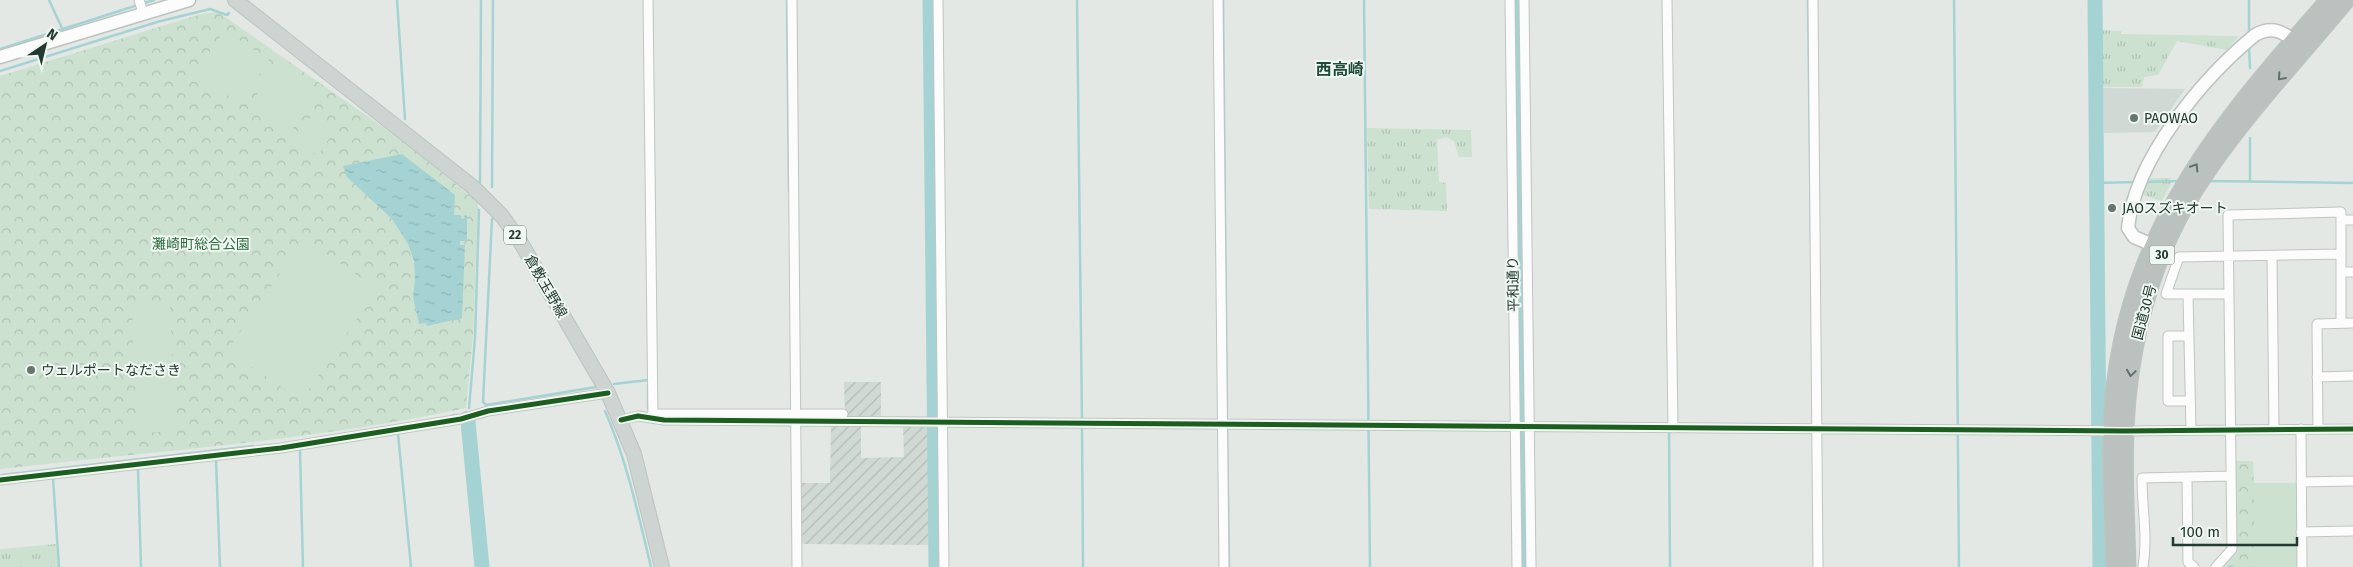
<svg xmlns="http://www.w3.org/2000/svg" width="2353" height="567" viewBox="0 0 2353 567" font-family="'Fira Sans','Noto Sans JP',sans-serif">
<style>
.built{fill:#d1d9d5}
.industrial{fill:url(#industrial-furrows)}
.grass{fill:url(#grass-tufts)}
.park{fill:url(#park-crowns)}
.pitch{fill:#cce1d0}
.water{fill:url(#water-ripples)}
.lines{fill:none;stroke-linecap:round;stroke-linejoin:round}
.stream{stroke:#a5d3d4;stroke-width:2.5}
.river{stroke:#a5d3d4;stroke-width:15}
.street-casing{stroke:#c0c5c2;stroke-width:11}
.secondary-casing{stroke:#bdc4c0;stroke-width:15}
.primary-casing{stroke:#bcc4c1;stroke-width:16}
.highway-casing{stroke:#bcc4c1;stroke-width:19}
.street{stroke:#fbfcfb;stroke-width:9}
.secondary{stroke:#fbfcfb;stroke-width:12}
.primary{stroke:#cdd4d1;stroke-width:14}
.highway{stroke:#bac1bf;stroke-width:16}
.cycleway-casing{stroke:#f1f7f3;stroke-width:8}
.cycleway{stroke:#1b5e20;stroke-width:5}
.oneway{stroke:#5f706a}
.poi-dot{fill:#667770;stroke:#f1f7f3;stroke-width:2}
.labels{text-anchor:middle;stroke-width:4;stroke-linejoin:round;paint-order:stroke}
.shield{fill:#f1f7f3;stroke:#60736b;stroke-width:1}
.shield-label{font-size:12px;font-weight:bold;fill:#223a31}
.poi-label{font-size:14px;fill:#223a31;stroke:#f1f7f3;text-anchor:start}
.park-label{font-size:14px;fill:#2f6e40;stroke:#f1f7f3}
.street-label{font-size:14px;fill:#223a31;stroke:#f1f7f3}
.quarter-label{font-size:16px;font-weight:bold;fill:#1f4b3b;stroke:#f1f7f3}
</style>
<defs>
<pattern id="industrial-furrows" width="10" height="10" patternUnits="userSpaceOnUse" patternTransform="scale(1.25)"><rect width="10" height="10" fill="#d1d9d5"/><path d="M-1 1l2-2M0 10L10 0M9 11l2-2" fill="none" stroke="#b3bbb7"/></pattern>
<pattern id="grass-tufts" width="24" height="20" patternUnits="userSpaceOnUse" patternTransform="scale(1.25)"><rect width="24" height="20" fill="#cce1d0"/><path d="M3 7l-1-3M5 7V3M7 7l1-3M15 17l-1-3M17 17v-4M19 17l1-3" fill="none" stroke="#afc2b3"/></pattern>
<pattern id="park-crowns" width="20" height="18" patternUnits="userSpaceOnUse" patternTransform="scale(1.25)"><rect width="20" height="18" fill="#cce1d0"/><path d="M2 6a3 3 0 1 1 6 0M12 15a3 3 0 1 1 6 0" fill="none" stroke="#afc2b3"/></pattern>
<pattern id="water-ripples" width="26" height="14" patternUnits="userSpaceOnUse" patternTransform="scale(1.25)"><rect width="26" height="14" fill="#a5d3d4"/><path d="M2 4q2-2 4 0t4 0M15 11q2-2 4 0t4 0" fill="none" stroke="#8eb6b6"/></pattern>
</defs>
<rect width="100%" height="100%" fill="#e3e8e5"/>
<path class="built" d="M2103 88 2185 89 2155 132 2104 133Z"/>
<path class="industrial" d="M844 382H881V416H845Z
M831 424H861V458L904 457 903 425H930V545L800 544 799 483H830Z"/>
<path class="grass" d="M2100 30 2121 31V34L2239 36 2227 50 2177 41 2158 75 2144 77 2142 87H2101Z
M1367 128 1471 130 1472 157H1459L1454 141 1446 137 1437 140 1439 182 1446 183 1447 211 1369 209Z
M2149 178H2170L2171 183 2162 201 2142 195Z
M56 544 58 567H0V549Z"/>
<path class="park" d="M218 12 400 139 478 202 473 336 466 408C313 441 155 451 0 469V76L201 14Z
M2234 461H2253L2254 483H2299L2300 567 2254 484V567H2221L2236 553Z"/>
<path class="pitch" d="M225 30 269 60 240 104 195 73Z
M277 66 317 94 289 134 249 106Z
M311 116 334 132 318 155 295 139Z
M304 238 377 289 301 401 228 350Z
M170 304 173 365 134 366 132 305Z
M174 369 176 431 137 433 135 371Z
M2254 484H2298L2299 567H2254Z"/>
<path class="water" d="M402 154 455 195 454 215H461V218L464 219 465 215 467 216V241H460V245H465L462 318 427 326 426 323 419 324 413 297 415 280 414 261 408 244 392 219 347 177 343 166Z"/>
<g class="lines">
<path class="stream" d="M49 0 62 28
M397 0 405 119
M787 0 789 191
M1077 0 1082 421
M1223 0 1227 421
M1364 0 1370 567
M1808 0 1811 243
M1954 0 1959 567
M2249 0V33
M144 3 154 0
M2249 46 2250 68
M0 49 138 5
M0 71 157 22 210 9 227 15 229 13
M2250 138V181
M2207 181 2353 183
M480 182 481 0
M2145 182 2179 181
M2098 183 2137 182
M492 187 493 0
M492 219 483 402 486 405 596 387
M614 384 648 380
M648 385V408
M469 408 475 338 479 210
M605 411C627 461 638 514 651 567
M462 414 466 412
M453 415H457
M1082 426 1083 567
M1227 426 1229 567
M1669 429 1670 567
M398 434 411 567
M300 451 303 567
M216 459 220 567
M138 469 141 567
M2 475 253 446
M53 478 59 567"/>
<path class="river" d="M930 0 936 567
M1518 0 1523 567
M2095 0 2100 567
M468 422 482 567"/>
<defs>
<path id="street" d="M139 0 143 12
M648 0 653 418
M792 0 797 567
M938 0 944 567
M1218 0 1224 567
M1510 0 1517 567
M1524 0 1531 567
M1667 0 1673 428
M1813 0 1818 567
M2341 220H2353
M2272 256 2274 430
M2342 272H2353
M2229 294H2166L2179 257 2341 254
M2188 295 2191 430
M2189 336H2168V401H2190
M2317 377 2353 376
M652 414H843
M621 420 638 416 664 420 2125 431 2353 429
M2301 429 2302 567
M2318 429 2317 324 2353 323
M2187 477 2188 562 2194 567
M0 480 281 448 461 419 488 411 608 393
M2301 482 2353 481
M2301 532 2353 531
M2143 567C2148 537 2142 508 2142 478L2231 476
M2216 567 2232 549 2228 215 2341 212V323"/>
<path id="secondary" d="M0 57 189 0
M2162 249 2134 237 2128 228C2135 158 2203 78 2255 35 2273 25 2284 32 2299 45"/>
<path id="primary" d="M235 0 473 187 502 216 521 243 608 393 634 454 662 567"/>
<path id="highway" d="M2115 567C2114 511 2109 453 2114 397 2130 228 2222 122 2329 0
M2127 567C2126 522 2123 476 2125 431 2128 348 2150 259 2195 189 2238 121 2295 62 2346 0"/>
</defs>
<use href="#street" class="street-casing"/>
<use href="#secondary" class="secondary-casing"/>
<use href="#primary" class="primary-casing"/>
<use href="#highway" class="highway-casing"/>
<use href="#street" class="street"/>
<use href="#secondary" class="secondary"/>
<use href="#primary" class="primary"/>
<use href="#highway" class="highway"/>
<defs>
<path id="cycleway" d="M621 420 638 416 664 420 2125 431 2353 429
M0 480 281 448 461 419 488 411 608 393"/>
</defs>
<use href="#cycleway" class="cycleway-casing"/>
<use href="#cycleway" class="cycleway"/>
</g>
<defs><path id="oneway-chevron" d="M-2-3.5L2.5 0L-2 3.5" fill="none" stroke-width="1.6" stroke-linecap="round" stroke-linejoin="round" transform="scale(1.25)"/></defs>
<g class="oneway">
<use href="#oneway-chevron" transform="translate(2281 77) rotate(131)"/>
<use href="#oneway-chevron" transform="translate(2195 167) rotate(-57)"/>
<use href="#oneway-chevron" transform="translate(2131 373) rotate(98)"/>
</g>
<g class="poi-dot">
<circle cx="2134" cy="118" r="5"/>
<circle cx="2112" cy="208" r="5"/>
<circle cx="31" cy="370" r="5"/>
</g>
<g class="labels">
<g class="shield">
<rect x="504" y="225.5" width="22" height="19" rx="4"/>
<rect x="2149.5" y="245.5" width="25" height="19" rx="4"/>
</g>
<g class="shield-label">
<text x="515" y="239">22</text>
<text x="2162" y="259">30</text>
</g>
<g class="poi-label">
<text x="2144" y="123">PAOWAO</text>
<text x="2122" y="213">JAOスズキオート</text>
<text x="41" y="375">ウェルポートなださき</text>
</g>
<g class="park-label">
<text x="201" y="249">灘崎町総合公園</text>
</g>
<g class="street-label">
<text transform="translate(1513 284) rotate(-91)" y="5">平和通り</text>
<text transform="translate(546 286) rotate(60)" y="5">倉敷玉野線</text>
<text transform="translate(2144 312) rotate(-75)" y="5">国道30号</text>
</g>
<g class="quarter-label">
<text x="1340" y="75">西高崎</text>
</g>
</g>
<g transform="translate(45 45) rotate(35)" stroke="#f1f7f3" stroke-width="4" paint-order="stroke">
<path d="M0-4L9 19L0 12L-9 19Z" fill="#223a31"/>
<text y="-8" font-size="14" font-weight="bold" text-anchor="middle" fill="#223a31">N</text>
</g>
<path d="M2173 537v8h124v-8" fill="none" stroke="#223a31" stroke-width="2.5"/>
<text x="2180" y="537" font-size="15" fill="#223a31" stroke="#f1f7f3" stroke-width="4" paint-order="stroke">100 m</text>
</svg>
